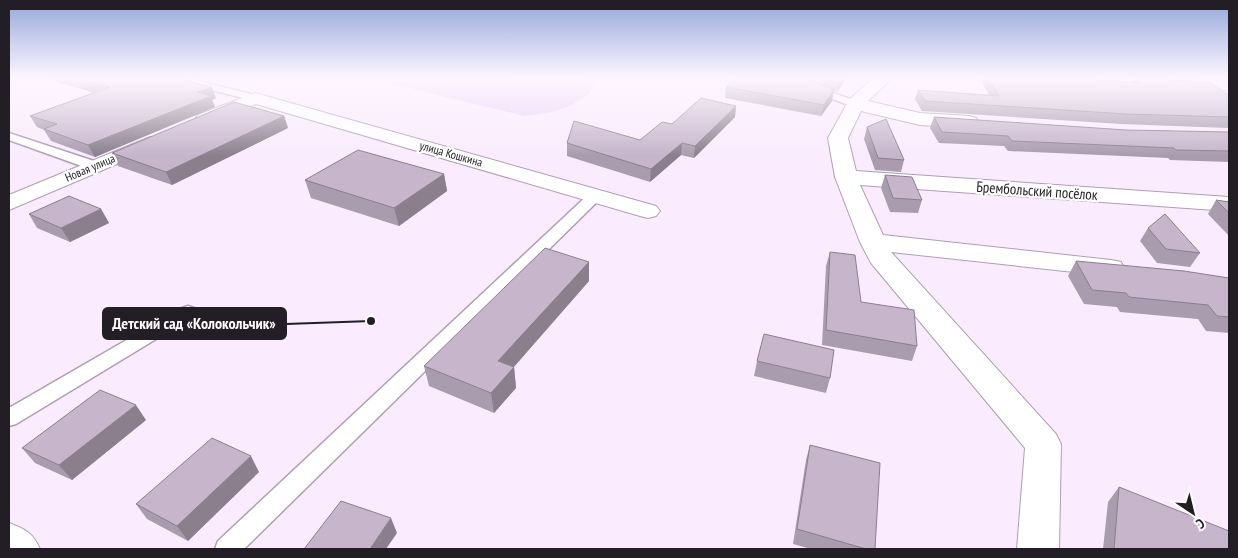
<svg xmlns="http://www.w3.org/2000/svg" width="1238" height="558" viewBox="0 0 1238 558" font-family="'PT Sans Narrow',sans-serif">
<style>
.green{fill:#ecd0f5}
.lines{fill:none;stroke-linecap:round;stroke-linejoin:round}
.lane-casing{stroke:#af9eb4;stroke-width:3}
.street-casing{stroke:#af9eb4;stroke-width:2}
.secondary-casing{stroke:#af9eb4;stroke-width:2}
.lane{fill:#fff;fill-rule:evenodd}
.street{fill:#fff;fill-rule:evenodd}
.secondary{fill:#fff;fill-rule:evenodd}
.wall{fill:#aa9caf}
.shaded-wall{fill:#8b7f8e}
.building{fill:#c6b5cb;stroke:#8b7f8e}
.labels{text-anchor:middle;stroke-width:4.5;stroke-linejoin:round;paint-order:stroke}
.far-street-label{font-size:12px;fill:#231d25;stroke:#fff}
.street-label{font-size:15px;fill:#231d25;stroke:#fff}
.leader{fill:none;stroke:#231d25;stroke-width:2}
.callout-dot{fill:#231d25;stroke:#fff;stroke-width:2}
.callout{fill:#231d25;stroke:#231d25;stroke-width:2}
.callout-label{font-size:16px;text-anchor:middle;font-weight:bold;fill:#fff}
</style>
<rect width="100%" height="100%" fill="#faecfe"/>
<path class="green" d="M384 78H590L594 86 588 95 570 106 548 113 524 116 384 82Z"/>
<g class="lines">
<defs>
<path id="lane" d="M171 78H186L259 96 260 98 255 101 172 80Z
M777 78H790L859 102 860 104 859 106H851Z
M9 133 100 163 101 166 95 170 90 169 9 140Z
M596 191 601 192 603 195 601 198 244 549H215L218 541 591 192Z
M188 306 194 308 197 312 194 316 16 424 9 426V408L182 308Z"/>
<path id="street" d="M873 78H892L868 101 920 113 969 116 976 118 979 122 976 126 969 128 920 125 861 111 848 138 856 171 1229 197V211L860 185 883 235 1111 260 1121 262 1124 268 1121 274 1111 276 891 252 1056 434 1061 444 1059 549H1017L1025 448 871 263 860 242 835 177 828 138 849 100Z
M1115 78H1195L1229 80V90L1123 83 1117 82Z
M255 93 656 206 660 211 656 216 648 218 640 216 256 104 205 125 198 123 195 119 198 115Z
M150 137 157 139 160 143 157 147 9 210V195Z"/>
<path id="secondary" d="M9 523C25 529 33 533 40 549H9Z"/>
</defs>
<use href="#lane" class="lane-casing"/>
<use href="#street" class="street-casing"/>
<use href="#secondary" class="secondary-casing"/>
<use href="#lane" class="lane"/>
<use href="#street" class="street"/>
<use href="#secondary" class="secondary"/>
</g>
<path class="wall" d="M42 78H177L216 98 212 100 215 107 95 157 51 141 44 130 37 127 30 116 95 93Z
M811 78H847L837 92 834 91 832 101 821 116 725 98 726 87 811 81Z
M981 78 1131 82 1134 78 1229 95V128L1121 124 922 111 915 99 918 90 989 95 980 79Z
M736 106 735 117 694 158 681 155 650 182 567 156V143L640 140 672 124Z
M284 116 288 128 172 185 118 166 112 153Z
M934 117 1126 130 1229 132V162L1170 160 1168 158 1008 151 1004 146 939 143 930 128Z
M867 127 904 160 901 172 875 170 864 139Z
M444 174 447 191 399 226 311 198 305 180Z
M885 175 922 200 918 213 890 212 881 188Z
M1216 200 1229 202V236L1208 214Z
M101 209 109 223 70 242 37 228 29 214Z
M1148 228 1200 253 1190 267 1157 263 1140 241Z
M830 252 861 302 917 346 912 361 822 345 826 266Z
M1076 261 1229 278V333L1206 331 1198 319 1120 312 1117 307 1084 304 1068 276Z
M589 262V281L514 367 516 388 494 413 429 386 424 366Z
M757 361 830 378 826 393 754 376Z
M146 420 72 480 35 463 22 448Z
M810 445 875 549H811L793 544 806 460Z
M259 472 188 541 147 519 136 504Z
M1119 487 1229 549H1103L1108 502Z"/>
<path class="shaded-wall" d="M842 78H847L837 92 839 83Z
M212 87 216 98 212 100 215 107 95 157 88 145 197 92Z
M834 89 832 101 821 116 824 105Z
M736 106 735 117 694 158 695 146Z
M284 116 288 128 172 185 166 172Z
M682 143 681 155 650 182 651 169Z
M444 174 447 191 399 226 394 208Z
M101 209 109 223 70 242 61 228Z
M589 262V281L511 370 514 367 516 388 494 413 491 393 498 361Z
M136 405 146 420 72 480 59 465Z
M251 456 259 472 188 541 177 526Z
M391 518 397 533 386 549H370Z"/>
<path class="building" d="M75 78H177L212 87 197 92 211 96 88 145 44 129 57 124 30 116 110 87Z
M737 78H802L834 89 824 105 726 87Z
M824 78H842L839 83Z
M988 78H1072L1141 83 1134 78 1209 82 1229 95V117L1126 114 925 101 918 90 999 96Z
M701 98 736 106 695 146 682 143 651 169 567 143 574 121 640 140 662 122 672 124Z
M234 102 284 116 166 172 112 153Z
M934 117 1126 130 1229 132V151L1176 150 1174 148 1012 141 1008 136 942 132Z
M886 119 904 160 878 158 867 127Z
M358 150 444 174 394 208 305 180Z
M885 175 912 177 922 200 893 198Z
M69 196 101 209 61 228 29 214Z
M1216 200 1229 202V213Z
M1165 214 1200 253 1166 249 1148 228Z
M545 248 589 262 498 361 514 367 491 393 424 366Z
M830 252 855 255 861 302 914 310 917 346 826 330Z
M1076 261 1184 271 1229 278V317L1217 316 1208 305 1129 297 1126 293 1092 290Z
M764 334 834 350 830 378 757 361Z
M100 390 136 405 59 465 22 448Z
M212 438 251 456 177 526 136 504Z
M810 445 880 463 875 549H866L797 529Z
M1119 487 1229 531V549H1114Z
M341 501 391 518 370 549H304Z"/>
<linearGradient id="sky" x2="0" y2="1"><stop stop-color="#95a7da"/><stop offset="0.5" stop-color="#fdf6ff"/><stop offset="1" stop-color="#fdf6ff" stop-opacity="0"/></linearGradient>
<rect width="1238" height="156" fill="url(#sky)"/>
<g class="labels">
<g class="far-street-label">
<text transform="translate(451 154) rotate(16)" y="4">улица Кошкина</text>
<text transform="translate(90 168) rotate(-23)" y="4">Новая улица</text>
</g>
<g class="street-label">
<text transform="translate(1037 191) rotate(4)" y="5">Брембольский посёлок</text>
</g>
</g>
<path class="leader" d="M371 321L286 324"/>
<circle class="callout-dot" cx="371" cy="321" r="5"/>
<rect class="callout" x="103" y="308" width="183" height="31" rx="5"/>
<g class="callout-label">
<text x="194" y="329">Детский сад «Колокольчик»</text>
</g>
<rect width="1238" height="558" fill="none" stroke="#231d25" stroke-width="20"/>
<g transform="translate(1193 513) rotate(145)" stroke="#ffffff" stroke-width="4" paint-order="stroke">
<path d="M0-4L9 19L0 12L-9 19Z" fill="#231d25"/>
<text y="-8" font-size="14" font-weight="bold" text-anchor="middle" fill="#231d25">С</text>
</g>
</svg>
